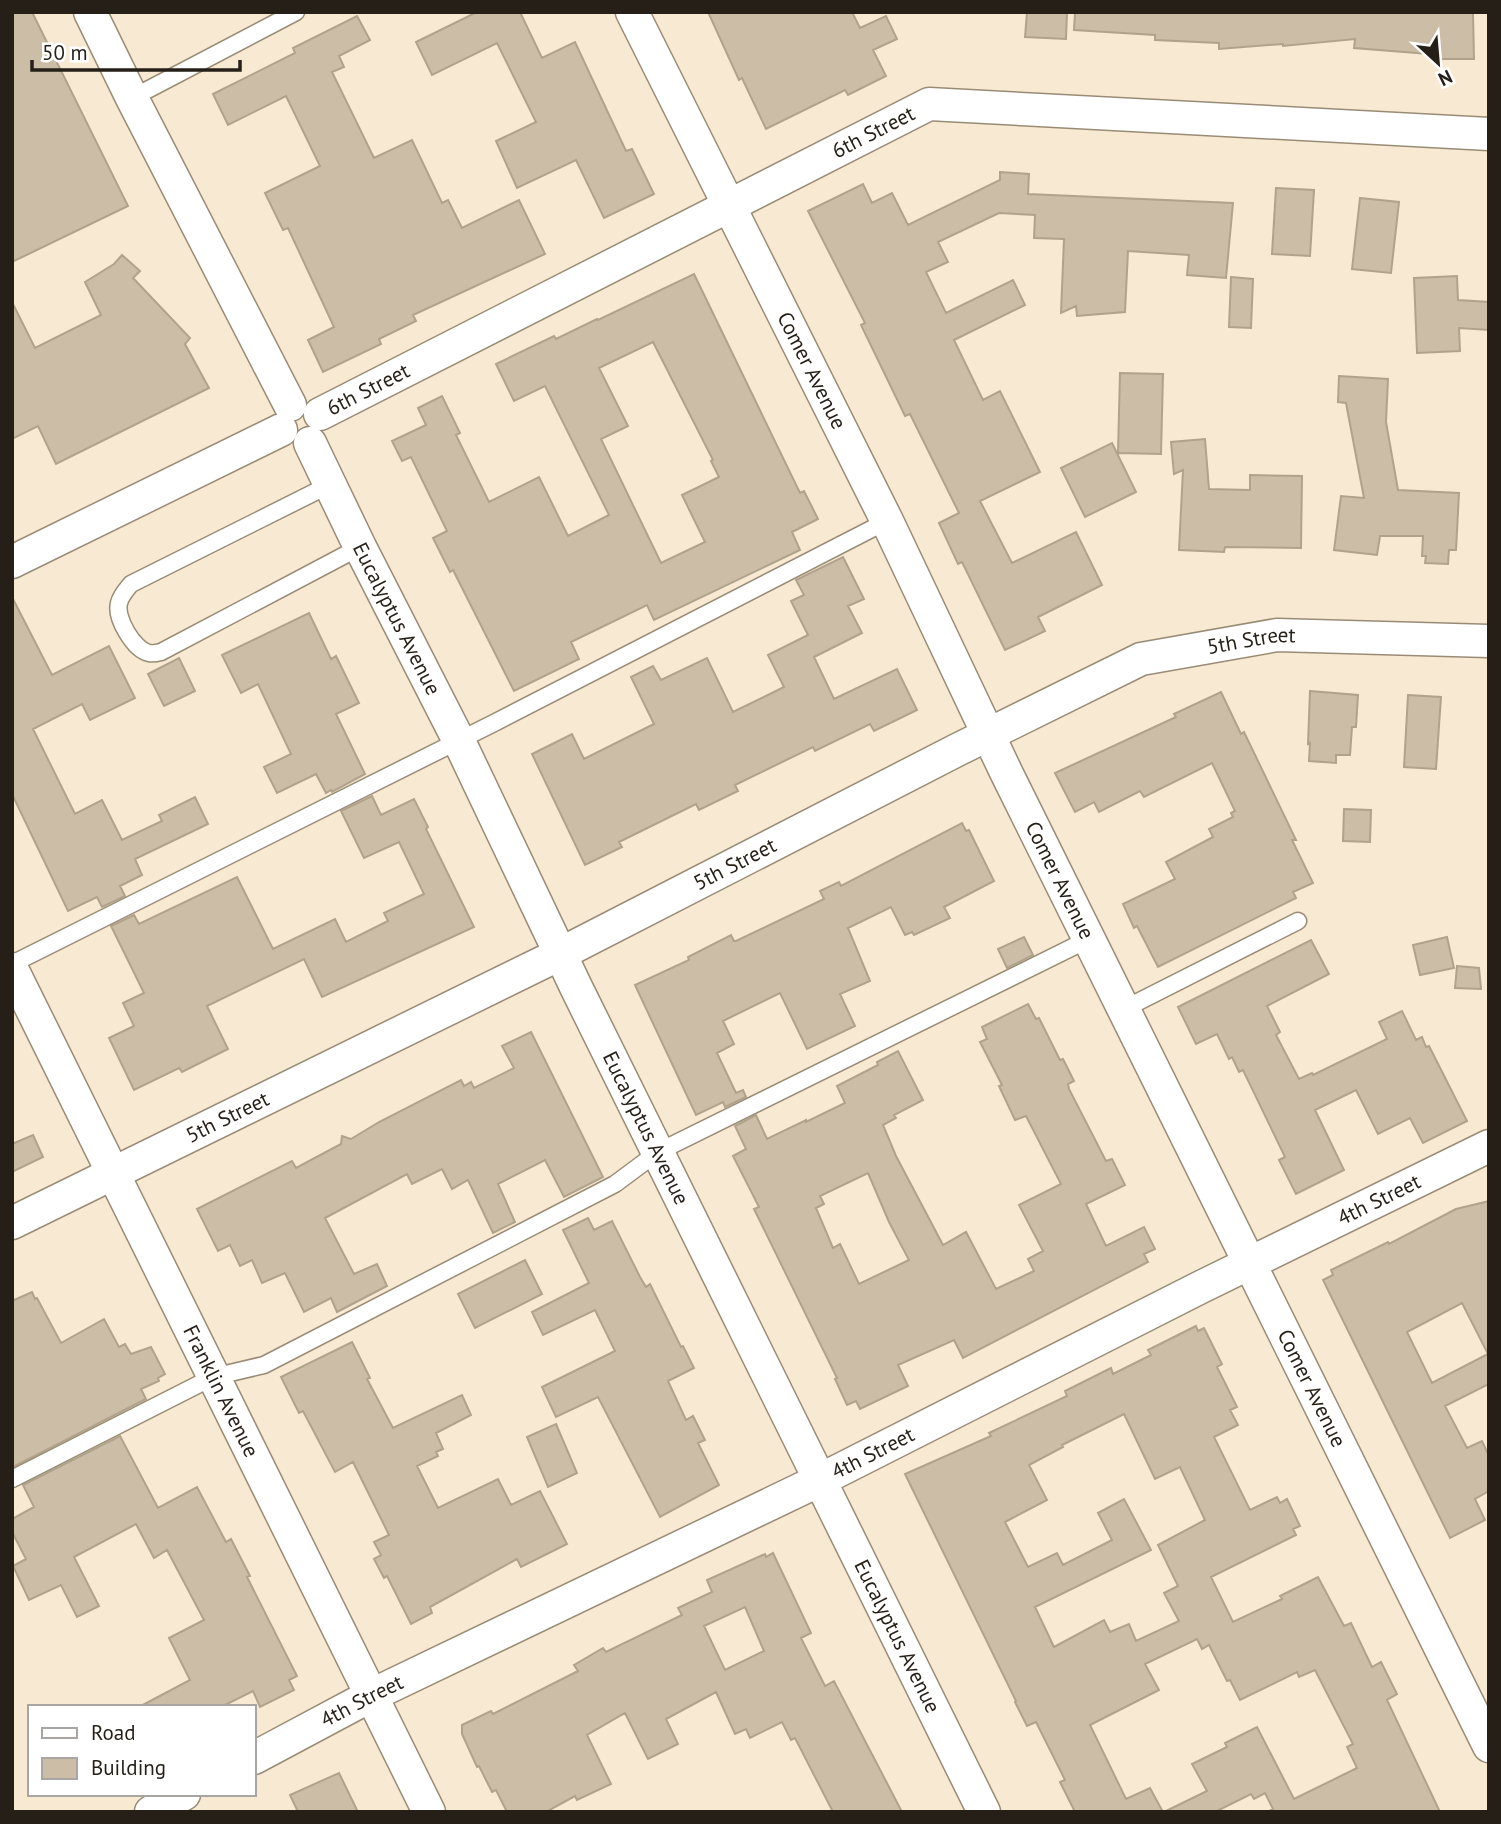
<svg xmlns="http://www.w3.org/2000/svg" width="1501" height="1824" viewBox="0 0 1501 1824" font-family="'PT Sans',sans-serif">
<style>
.building{fill:#cbbda6;stroke:#b0a38c;stroke-width:2;fill-rule:evenodd}
.lines{fill:none;stroke-linecap:round;stroke-linejoin:round}
.service-casing{stroke:#998c76;stroke-width:19}
.minor-casing{stroke:#998c76;stroke-width:35}
.service{stroke:#fff;stroke-width:16}
.minor{stroke:#fff;stroke-width:32}
.labels{text-anchor:middle;stroke-width:5;stroke-linejoin:round;paint-order:stroke}
.street-label{font-size:21px;fill:#251f17;stroke:#fff}
</style>
<rect width="100%" height="100%" fill="#f8e9d2"/>
<path class="building" d="M12 12H32L128 206 12 262Z
M477 12H520L542 58 575 42 626 151 632 149 654 194 604 218 576 160 517 188 496 141 536 122 497 43 432 75 416 42Z
M708 12H852L860 28 886 16 897 39 873 50 886 76 848 95 845 90 766 129 742 78 739 80Z
M1027 12H1067L1066 39 1025 37Z
M1075 12H1473L1474 59H1429V54L1354 48 1355 39 1283 46V44L1219 49V43L1155 40V35L1074 30Z
M357 16 370 40 339 56 344 67 332 72 374 158 412 140 442 203 448 200 462 228 519 200 545 254 413 315 416 321 379 339 381 344 323 372 308 340 334 327 288 228 283 230 265 193 320 166 286 96 228 125 213 94 295 53 293 48Z
M1000 172 1029 174 1028 194 1233 203 1226 278 1187 275 1189 255 1128 251 1125 312 1077 316 1076 306 1061 313 1064 239 1034 238 1035 215 999 213 938 242 948 262 926 272 946 313 1013 280 1025 305 954 340 983 400 1000 391 1040 472 980 501 1012 563 1076 532 1102 585 1038 617 1045 631 1005 650 962 562 958 564 939 523 959 513 910 414 905 416 861 325 865 323 808 211 863 184 872 203 892 193 908 225 1000 180Z
M1276 188 1314 190 1310 256 1272 254Z
M1360 198 1399 202 1391 273 1352 269Z
M122 255 140 271 133 278 190 338 185 344 209 388 56 464 38 426 12 439V302L35 348 101 315 85 282 114 264Z
M694 274 800 493 804 491 818 519 792 532 800 550 654 620 647 605 571 642 579 659 514 691 453 570 450 572 433 538 447 531 411 457 402 461 392 441 426 425 418 408 442 396 460 433 456 435 489 502 539 477 568 536 609 515 545 386 514 401 496 364 554 336 556 339 597 319 598 320ZM653 342 713 460 711 461 719 477 682 495 705 542 661 563 601 439 628 426 599 368Z
M1457 276 1458 300 1489 302V330L1459 328 1460 351 1417 353 1414 278Z
M1231 277 1253 279 1251 328 1229 327Z
M1120 373 1163 374 1161 454 1118 453Z
M1339 376 1388 379 1386 422 1398 490 1459 493 1456 550H1449L1448 564 1425 563 1426 556H1422L1423 536H1380L1377 555 1334 550 1341 496 1364 498 1346 403 1338 402Z
M1205 439 1209 489 1250 490V475L1302 476 1301 548 1225 547 1224 552 1179 550 1183 470 1174 474 1171 442Z
M1112 443 1136 492 1085 517 1061 468Z
M843 557 864 599 848 606 862 633 814 657 834 699 897 669 917 710 874 731 870 724 815 751 813 747 735 785 738 791 699 810 696 804 619 842 622 847 585 865 532 754 572 734 584 759 654 724 631 677 653 666 661 680 707 658 733 712 784 687 768 655 808 635 791 601 804 595 796 580Z
M12 597 52 675 109 646 135 698 90 720 82 704 33 729 75 814 102 800 122 840 162 821 159 815 195 797 208 824 135 859 142 875 120 886 125 896 102 907 97 897 68 911 12 794Z
M309 613 331 659 336 656 359 703 336 714 365 774 332 792 331 790 326 793 316 774 277 793 264 767 291 754 258 684 241 693 222 655Z
M179 658 195 691 164 706 148 674Z
M1310 691 1358 695 1356 727H1352L1350 755H1336V763L1309 761 1310 743 1308 744Z
M1221 692 1241 734 1244 732 1296 840H1292L1313 883 1293 892 1296 898 1158 967 1137 926 1134 928 1123 904 1175 879 1166 862 1213 837 1209 829 1233 817 1231 813 1235 811 1212 763 1144 797 1140 791 1099 812 1094 802 1075 812 1055 773 1176 717 1174 714Z
M1408 695 1441 697 1436 769 1404 767Z
M372 796 381 815 414 799 428 827 426 829 474 927 322 997 304 959 207 1006 228 1049 182 1072 179 1068 134 1090 109 1038 134 1026 123 1003 144 993 111 926 134 915 139 924 237 877 273 949 335 919 346 942 388 921 384 913 424 894 399 842 364 858 341 811Z
M1344 809 1371 810 1370 842 1343 841Z
M962 823 966 831 969 830 994 881 944 907 950 918 914 935 912 932 905 935 891 907 848 928 870 981 840 994 855 1026 807 1049 780 993 723 1021 734 1044 717 1053 736 1093 743 1090 746 1097 725 1107 723 1102 696 1115 635 985 689 960 688 957 731 935 734 941H736L824 899 820 891 839 882 841 886Z
M1024 937 1033 955 1007 968 998 949Z
M1447 937 1454 968 1420 975 1413 945Z
M1311 940 1329 974 1267 1006 1280 1032 1276 1035 1299 1079 1312 1073 1313 1075 1387 1039 1379 1022 1402 1011 1416 1040 1422 1037 1426 1047 1429 1046 1467 1121 1423 1143 1410 1118 1378 1134 1356 1090 1315 1110 1344 1170 1296 1194 1279 1160 1285 1157 1243 1070 1239 1072 1232 1057 1229 1059 1217 1034 1196 1044 1178 1007Z
M1457 966 1479 968 1481 989 1455 988Z
M1028 1004 1036 1019 1039 1018 1060 1060 1063 1059 1074 1081 1068 1084 1069 1089 1106 1161 1112 1159 1125 1185 1086 1204 1106 1246 1144 1227 1155 1249 1144 1254 1148 1262 963 1358 954 1340 898 1365 908 1386 860 1409 856 1401 847 1405 835 1379 837 1378 754 1209 759 1207 733 1156 746 1149 735 1126 756 1115 767 1139 806 1120V1122L845 1103 837 1086 878 1065 877 1062 898 1051 923 1100 894 1115 896 1118 883 1125 896 1156 943 1245 966 1232 996 1289 1034 1271 1028 1259 1043 1251 1019 1205 1061 1184 1026 1116 1015 1120 999 1086 1002 1085 980 1042 987 1039 982 1027ZM868 1173 889 1222 909 1260 859 1284 840 1244 833 1248 816 1208 824 1204 820 1196Z
M531 1032 603 1177 564 1197 545 1160 498 1184 515 1222 493 1233 468 1180 452 1189 442 1169 412 1184 407 1174 325 1218 354 1274 377 1264 387 1286 337 1312 331 1298 304 1312 285 1273 262 1283 252 1260 240 1266 230 1245 218 1251 197 1209 292 1161 296 1168 341 1144 342 1136 351 1139 379 1122 461 1080 464 1086 471 1082 474 1088 514 1068 502 1046Z
M33 1135 43 1157 12 1172V1144Z
M1489 1201V1384L1445 1406 1467 1448 1482 1441 1489 1456V1491L1475 1499 1485 1520 1450 1538 1323 1280 1333 1275 1331 1270 1388 1242 1389 1244 1456 1209ZM1462 1303 1488 1354 1432 1383 1407 1332Z
M588 1218 594 1230 612 1221 640 1277 646 1287 650 1284 681 1347 683 1346 694 1368 668 1381 686 1420 693 1416 705 1440 698 1443 719 1485 660 1517 598 1397 556 1417 542 1387 615 1351 595 1310 543 1335 532 1312 589 1283 563 1230Z
M525 1260 542 1294 475 1328 458 1294Z
M32 1292 35 1299 37 1298 61 1343 104 1319 119 1347 125 1344 131 1354 151 1347 165 1374 158 1378 159 1381 141 1389 146 1399 13 1467 12 1301Z
M1196 1326 1198 1331 1204 1328 1222 1364 1217 1367 1237 1407 1230 1410 1238 1425 1214 1437 1250 1510 1277 1497 1280 1503 1287 1499 1300 1526 1293 1529 1296 1535 1211 1577 1233 1622 1282 1599 1280 1596 1318 1577 1344 1626 1351 1623 1372 1667 1381 1662 1397 1694 1387 1700 1440 1812H1267L1273 1809 1265 1793 1254 1799 1251 1794 1215 1812H1164L1207 1791 1192 1764 1227 1747 1225 1743 1257 1727 1294 1799 1357 1768 1347 1747 1353 1744 1315 1670 1299 1677 1297 1672 1240 1700 1230 1680 1227 1681 1209 1645 1202 1649 1197 1639 1145 1664 1159 1690 1090 1725 1126 1799 1150 1788 1163 1812H1075L1060 1782 1065 1780 1036 1722 1027 1726 1015 1702 1016 1701 905 1474 991 1436 989 1433 1067 1396 1065 1391 1111 1368 1113 1374 1151 1355 1148 1350ZM1124 1414 1155 1479 1180 1467 1205 1520 1158 1545 1178 1586 1164 1593 1179 1621 1136 1641 1129 1624 1110 1632 1104 1620 1054 1647 1035 1607 1151 1550 1124 1499 1098 1513 1112 1540 1063 1565 1057 1553 1028 1567 1005 1522 1047 1500 1029 1465 1063 1447 1062 1445Z
M352 1342 370 1378 367 1379 393 1428 462 1395 471 1415 436 1433 443 1449 436 1452 438 1456 417 1466 438 1508 498 1479 511 1505 540 1491 567 1544 521 1567 517 1559 430 1607 432 1613 411 1624 387 1576 384 1578 374 1559 381 1555 374 1542 389 1535 353 1462 335 1472 303 1411 299 1413 281 1377Z
M556 1424 577 1473 548 1487 527 1437Z
M120 1436 158 1508 197 1487 226 1542 231 1539 250 1576 247 1577 297 1676 289 1680 294 1690 260 1707 253 1691 221 1707H139L190 1680 169 1638 204 1620 167 1550 154 1558 136 1524 74 1557 99 1606 77 1617 61 1585 29 1600 13 1566 26 1559 12 1532V1519L34 1507 23 1485Z
M773 1553 811 1633 801 1638 825 1686 834 1681 902 1812H833L795 1738 791 1740 782 1722 750 1738 746 1729 735 1734 716 1692 666 1719 678 1744 648 1759 625 1713 587 1735 611 1784 577 1800 575 1796 546 1812H507L496 1790 492 1792 479 1766 477 1767 462 1734V1725L491 1711 493 1714 578 1671 574 1665 603 1648 606 1652 682 1615 678 1608 712 1592 707 1580 765 1554 766 1557ZM745 1607 764 1651 725 1670 704 1626Z
M339 1773 358 1812H298L290 1795Z"/>
<g class="lines">
<defs>
<path id="service" d="M132 98 296 12
M329 485 131 584C126 590 121 595 119 603 115 618 134 650 149 653 153 654 157 653 161 652L360 547
M12 964 494 723 887 521
M1124 1009 1298 921
M12 1479 213 1377 264 1365 615 1184 658 1152 1089 939"/>
<g id="minor">
<path d="M90 12 132 98 290 405"/>
<path id="s1" d="M632 12 887 521 1006 772 1489 1746"/>
<path id="s2" d="M320 414 929 104 1489 134"/>
<path id="s3" d="M310 443 360 547 459 741 576 987 984 1812"/>
<path d="M12 562 281 430"/>
<path id="s4" d="M12 969 429 1812"/>
<path id="s5" d="M12 1223 560 954 957 750 1141 659 1277 635 1489 641"/>
<path id="s6" d="M254 1758 372 1695 820 1480 1201 1287 1489 1146"/>
<path d="M151 1812 184 1794"/>
</g>
</defs>
<use href="#service" class="service-casing"/>
<use href="#minor" class="minor-casing"/>
<use href="#service" class="service"/>
<use href="#minor" class="minor"/>
</g>
<g class="labels">
<g class="street-label">
<text dy="7" stroke="none"><textPath href="#s2" startOffset="621">6th Street</textPath></text>
<text dy="7" stroke="none"><textPath href="#s1" startOffset="401">Comer Avenue</textPath></text>
<text dy="7" stroke="none"><textPath href="#s2" startOffset="54">6th Street</textPath></text>
<text dy="7" stroke="none"><textPath href="#s3" startOffset="196">Eucalyptus Avenue</textPath></text>
<text dy="7" stroke="none"><textPath href="#s5" startOffset="1374">5th Street</textPath></text>
<text dy="7" stroke="none"><textPath href="#s5" startOffset="807">5th Street</textPath></text>
<text dy="7" stroke="none"><textPath href="#s1" startOffset="968">Comer Avenue</textPath></text>
<text dy="7" stroke="none"><textPath href="#s5" startOffset="240">5th Street</textPath></text>
<text dy="7" stroke="none"><textPath href="#s3" startOffset="763">Eucalyptus Avenue</textPath></text>
<text dy="7" stroke="none"><textPath href="#s6" startOffset="1256">4th Street</textPath></text>
<text dy="7" stroke="none"><textPath href="#s1" startOffset="1535">Comer Avenue</textPath></text>
<text dy="7" stroke="none"><textPath href="#s4" startOffset="471">Franklin Avenue</textPath></text>
<text dy="7" stroke="none"><textPath href="#s6" startOffset="690">4th Street</textPath></text>
<text dy="7" stroke="none"><textPath href="#s3" startOffset="1330">Eucalyptus Avenue</textPath></text>
<text dy="7" stroke="none"><textPath href="#s6" startOffset="122">4th Street</textPath></text>
</g>
</g>
<rect width="1501" height="1824" fill="none" stroke="#251f17" stroke-width="28"/>
<rect x="28" y="1705" width="228" height="91" fill="#ffffff" stroke="#a8a5a2" stroke-width="2"/>
<rect x="42" y="1728" width="35" height="10" fill="#ffffff" stroke="#a8a5a2" stroke-width="2"/>
<text x="91" y="1740" font-size="21" fill="#251f17">Road</text>
<rect x="42" y="1758" width="35" height="21" fill="#cbbda6" stroke="#a8a5a2" stroke-width="2"/>
<text x="91" y="1775" font-size="21" fill="#251f17">Building</text>
<g transform="translate(1438 63) rotate(154)" stroke="#ffffff" stroke-width="5" paint-order="stroke">
<path d="M0-5L12 26L0 18L-12 26Z" fill="#251f17"/>
<text y="-10" font-size="19" font-weight="bold" text-anchor="middle" fill="#251f17">N</text>
</g>
<path d="M32 60v10h208v-10" fill="none" stroke="#251f17" stroke-width="3.5"/>
<text x="42" y="60" font-size="21" fill="#251f17" stroke="#ffffff" stroke-width="5" paint-order="stroke">50 m</text>
</svg>
